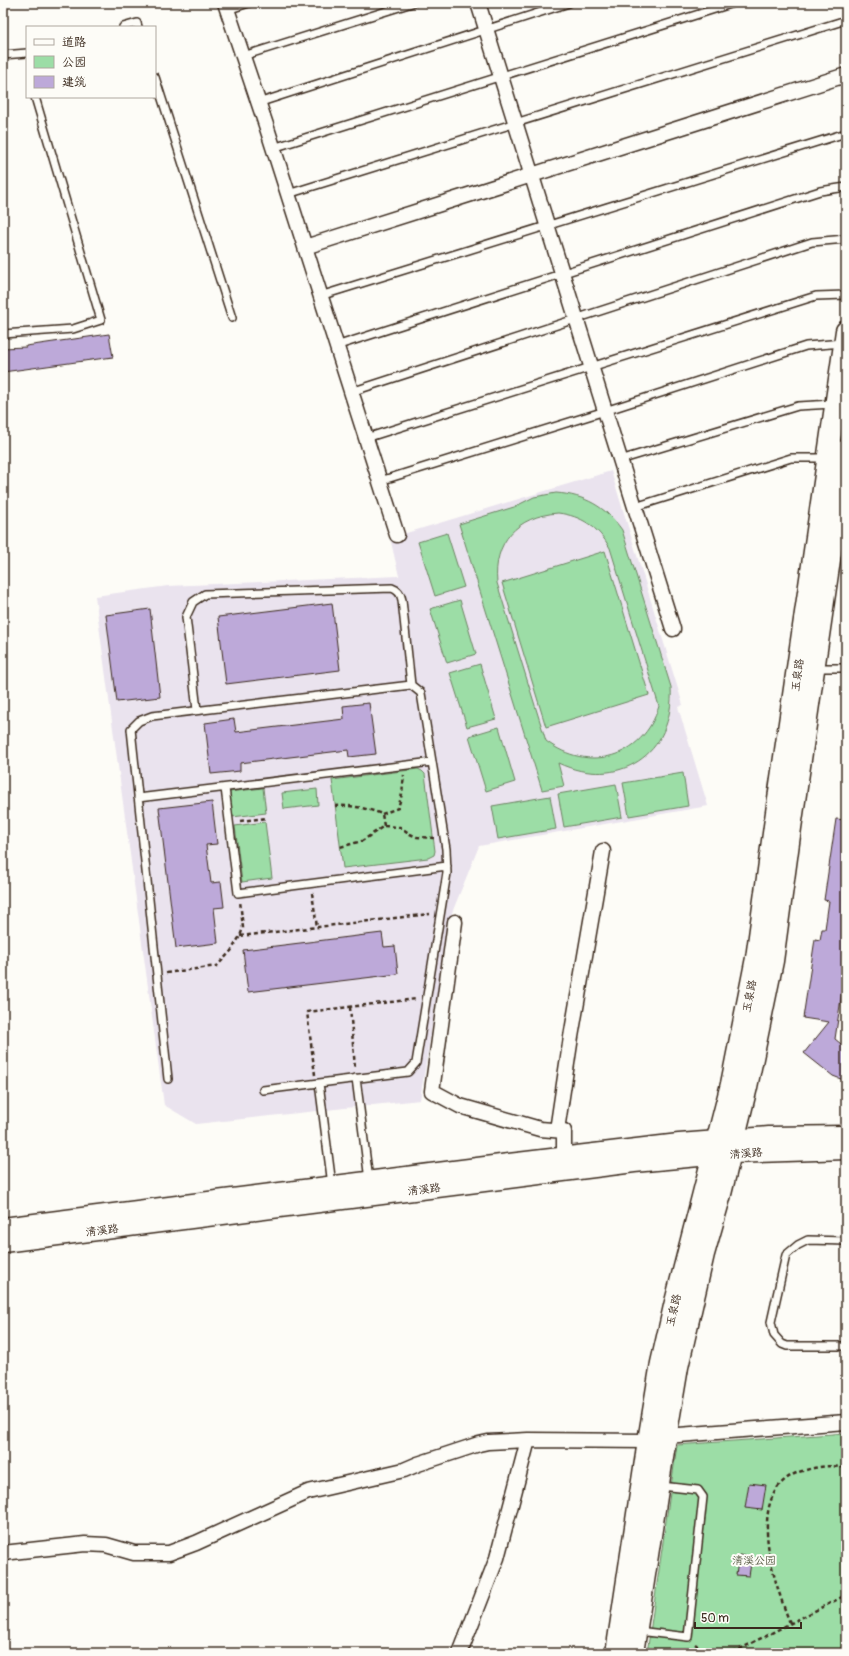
<svg xmlns="http://www.w3.org/2000/svg" width="849" height="1656" viewBox="0 0 849 1656" font-family="Pangolin,'LXGW WenKai TC',sans-serif">
<style>
.built{fill:#eae3ee}
.green{fill:#9cdda6;stroke:#6c8462;fill-rule:evenodd}
.building{fill:#bda9d9;stroke:#3b2a1e}
.lines{fill:none;stroke-linecap:round;stroke-linejoin:round}
.service-casing{stroke:#3b2a1e;stroke-width:10}
.minor-casing{stroke:#3b2a1e;stroke-width:17}
.tertiary-casing{stroke:#3b2a1e;stroke-width:21}
.secondary-casing{stroke:#3b2a1e;stroke-width:23}
.path{stroke:#3b2a1e;stroke-width:2.5;stroke-dasharray:4 3;stroke-linecap:butt}
.service{stroke:#fdfcf7;stroke-width:7}
.minor{stroke:#fdfcf7;stroke-width:14}
.tertiary{stroke:#fdfcf7;stroke-width:18}
.secondary{stroke:#fdfcf7;stroke-width:20}
.labels{text-anchor:middle;stroke-width:4;stroke-linejoin:round;paint-order:stroke}
.street-label{font-size:11px;fill:#3b2a1e;stroke:#fdfcf7}
.park-label{font-size:11px;fill:#535740;stroke:#fdfcf7}
</style>
<rect width="100%" height="100%" fill="#fdfcf7"/>
<filter id="ink" filterUnits="userSpaceOnUse"><feTurbulence type="fractalNoise" baseFrequency=".025" numOctaves="2"/><feDisplacementMap in="SourceGraphic" scale="8" xChannelSelector="R" yChannelSelector="G"/><feConvolveMatrix kernelMatrix="1 2 1 2 8 2 1 2 1" color-interpolation-filters="sRGB"/></filter>
<g filter="url(#ink)">
<path class="built" d="M611 471 683 705 678 707 708 806 479 846 449 920 420 1100 196 1124 164 1105 95 596 168 586 399 576 390 538Z"/>
<path class="green" d="M556 493C585 495 606 507 622 530L671 687C675 755 618 791 558 763L564 786 542 790 459 524 514 507 534 497ZM558 513C582 516 598 527 610 548L659 706C643 759 588 773 546 741L497 583C493 542 517 516 558 513Z
M447 533 464 587 435 596 418 542Z
M605 551 649 695 546 727 502 583Z
M460 600 476 654 447 663 430 609Z
M480 664 496 719 467 727 450 673Z
M499 727 515 782 486 791 469 736Z
M418 769 422 771 425 774 435 851 434 855 428 858 343 868 332 780Z
M683 773 688 806 629 816 623 783Z
M616 784 622 817 564 827 558 794Z
M263 788 266 813 232 817 229 792Z
M317 789 318 805 284 809 282 793Z
M550 796 556 829 498 839 492 806Z
M265 822 272 878 242 882 235 826Z
M846 1433V1653H647L677 1445Z"/>
<path class="building" d="M109 334 113 357 3 372V348L26 347V346Z
M332 603 340 670 226 684 218 617Z
M150 609 160 697 117 702 106 615Z
M369 703 376 754 349 757 348 750 240 763V771L211 774 205 723 234 719 236 732 344 719 343 706Z
M212 802 217 844 206 845 211 883 221 882 224 907 214 908 218 943 176 948 159 808Z
M836 819 846 820V965L835 1039 846 1048V1081L833 1076 804 1053 829 1022 803 1018 815 939 820 940 822 929H825L829 901 824 900Z
M382 933 384 947 395 946 398 974 248 992 243 950Z
M749 1483 766 1485 762 1510 745 1508Z
M739 1555 752 1557 749 1576 736 1575Z"/>
<g class="lines">
<defs>
<path id="service" d="M227 10 249 3
M123 27 137 23 138 27
M3 55 27 53
M243 56 412 3
M155 77 232 318
M258 103 569 3
M273 148 734 3
M288 194 846 20
M320 296 846 133
M3 334 73 329 101 320 35 97
M336 346 820 191 846 187
M351 392 812 242 846 239
M366 438 816 296 846 295
M620 460 798 406 833 404
M380 481 605 411 806 346 843 343
M635 507 791 458H827
M815 668H846
M197 710 186 617 193 602 205 594 392 588C398 590 401 594 402 600L411 685
M225 788 238 893 447 866
M138 798 432 762
M356 1078 369 1180
M168 1079 131 729 139 721 152 716 411 685 421 693 446 849 447 873 416 1063 408 1072 263 1090
M319 1083 332 1185
M846 1241 808 1240 798 1245 786 1255 771 1322 774 1335 782 1344 787 1346H846
M638 1631 688 1637 703 1497 698 1490 661 1486"/>
<path id="minor" d="M225 3 266 125 397 535
M478 3 673 629
M305 247 846 75
M455 922 432 1091 460 1106 540 1129 564 1131V1157
M557 1130 571 1037 603 851
M666 1436 846 1422
M3 1553 85 1544 106 1545 134 1553H169L196 1543 308 1492 404 1470 418 1464 479 1444 488 1442 528 1440 648 1441
M460 1653 497 1558 528 1440"/>
<path id="tertiary" d="M3 1227 509 1163 679 1143 769 1136 846 1135
M3 1243 634 1163 731 1154 846 1150"/>
<path id="secondary" d="M616 1653 648 1441 661 1363 674 1306 731 1084 756 958 774 826 846 331
M633 1653 665 1444 678 1367 704 1254 720 1198 747 1087 773 961 791 828 846 450"/>
</defs>
<use href="#service" class="service-casing"/>
<use href="#minor" class="minor-casing"/>
<use href="#tertiary" class="tertiary-casing"/>
<use href="#secondary" class="secondary-casing"/>
<path class="path" d="M335 806C352 805 366 808 382 814L384 826 362 841 340 847
M382 814 398 808 402 794 404 775
M240 821 267 818
M384 826 400 827 410 834 417 837 434 838
M312 893 317 927
M240 936 430 914
M166 973 217 966 231 951 240 936 243 928 240 901
M350 1007 355 1068
M315 1075 307 1012 416 999
M790 1623C774 1582 740 1485 806 1470 819 1466 833 1465 846 1468
M695 1644 707 1653
M726 1653 738 1650 846 1595"/>
<use href="#service" class="service"/>
<use href="#minor" class="minor"/>
<use href="#tertiary" class="tertiary"/>
<use href="#secondary" class="secondary"/>
</g>
</g>
<g class="labels">
<g class="street-label">
<text transform="translate(797 675) rotate(-82)" y="4">玉泉路</text>
<text transform="translate(749 996) rotate(-79)" y="4">玉泉路</text>
<text transform="translate(746 1153) rotate(-4)" y="4">清溪路</text>
<text transform="translate(424 1189) rotate(-7)" y="4">清溪路</text>
<text transform="translate(102 1230) rotate(-7)" y="4">清溪路</text>
<text transform="translate(673 1310) rotate(-77)" y="4">玉泉路</text>
</g>
<g class="park-label">
<text x="754" y="1564">清溪公园</text>
</g>
</g>
<rect width="849" height="1656" fill="none" stroke="#fdfcf7" stroke-width="16"/>
<rect x="8" y="8" width="833" height="1640" fill="none" stroke="#3b2a1e" stroke-width="1.5" filter="url(#ink)"/>
<rect x="26" y="26" width="130" height="72" fill="#fdfcf7" stroke="#afa8a0"/>
<rect x="34" y="39" width="20" height="6" fill="#fdfcf7" stroke="#afa8a0"/>
<text x="62" y="46" font-size="12" fill="#3b2a1e">道路</text>
<rect x="34" y="56" width="20" height="12" fill="#9cdda6" stroke="#afa8a0"/>
<text x="62" y="66" font-size="12" fill="#3b2a1e">公园</text>
<rect x="34" y="76" width="20" height="12" fill="#bda9d9" stroke="#afa8a0"/>
<text x="62" y="86" font-size="12" fill="#3b2a1e">建筑</text>
<path d="M695 1622v6h106v-6" fill="none" stroke="#3b2a1e" stroke-width="2"/>
<text x="701" y="1622" font-size="12" fill="#3b2a1e" stroke="#fdfcf7" stroke-width="3" paint-order="stroke">50 m</text>
</svg>
